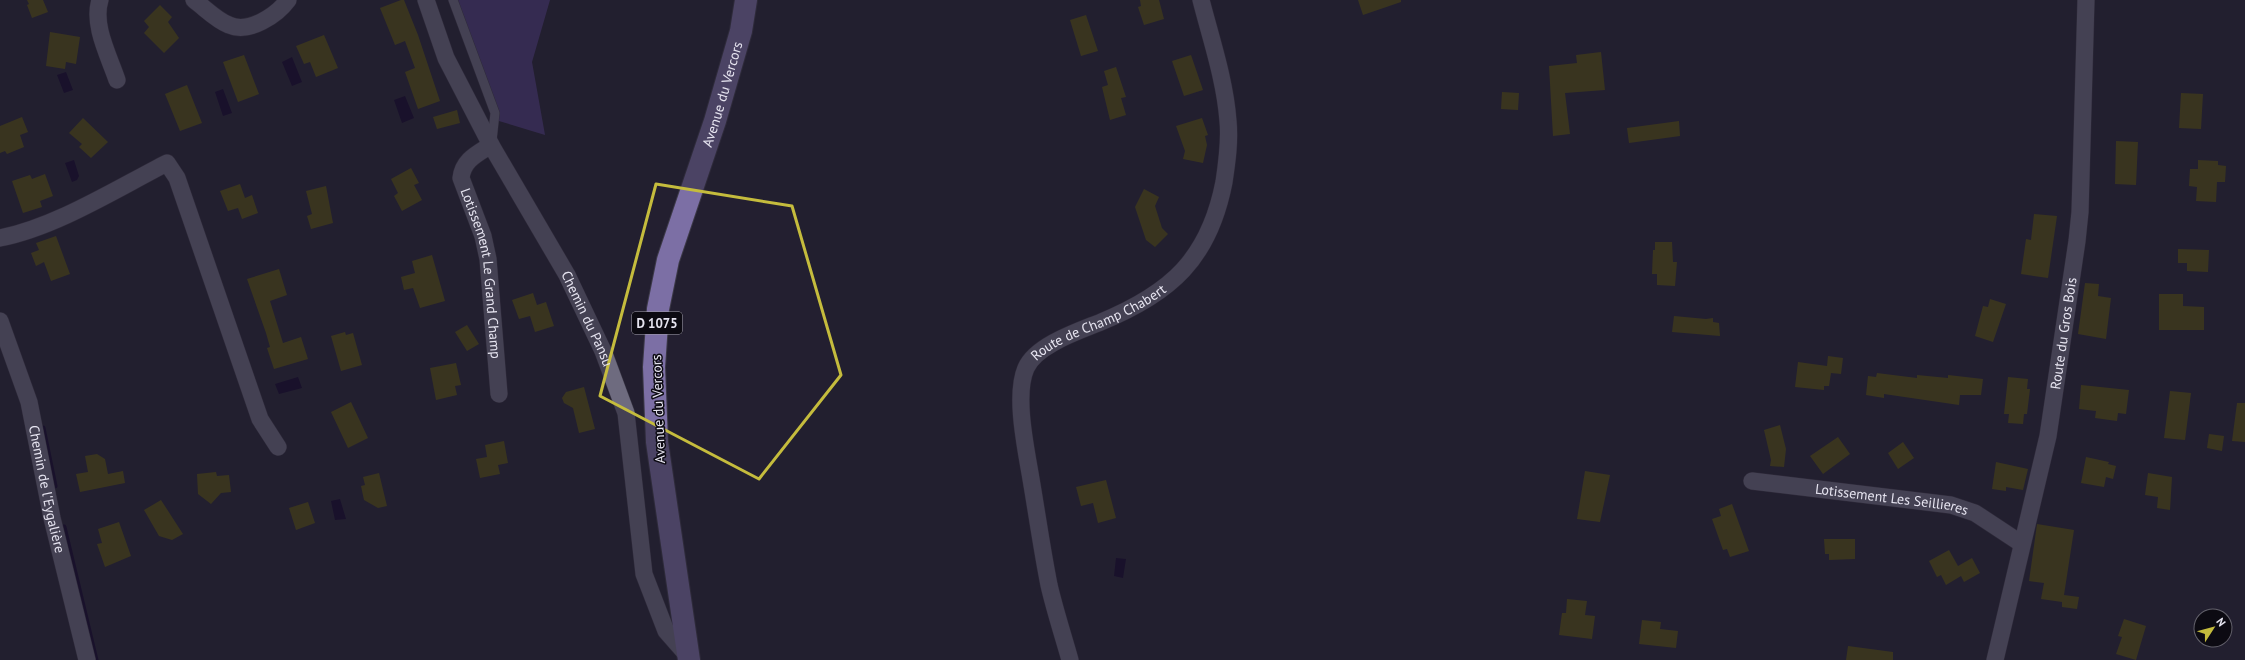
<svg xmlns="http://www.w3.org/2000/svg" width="2245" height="660" viewBox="0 0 2245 660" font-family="'PT Sans',sans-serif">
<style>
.forest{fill:#4d3b7b}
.water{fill:#0e0027}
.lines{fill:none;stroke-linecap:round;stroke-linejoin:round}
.stream{stroke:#0e0027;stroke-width:5}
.building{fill:#544f0c}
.service-casing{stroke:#3c3947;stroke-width:10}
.minor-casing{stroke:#3c3947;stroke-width:18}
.primary-casing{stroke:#3c3947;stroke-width:24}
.service{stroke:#6e6b7f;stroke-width:9}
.minor{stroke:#6e6b7f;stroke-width:17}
.primary{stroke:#7c6fa5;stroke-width:22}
.marked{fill:none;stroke:#c5bc3d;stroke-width:3;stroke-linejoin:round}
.labels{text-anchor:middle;stroke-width:3;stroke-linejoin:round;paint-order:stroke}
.shield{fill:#0c0a12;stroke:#a5a3ad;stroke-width:1}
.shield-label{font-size:13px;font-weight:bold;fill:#e6e4f0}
.street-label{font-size:14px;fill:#e6e4f0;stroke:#0c0a12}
</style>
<rect width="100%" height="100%" fill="#231f30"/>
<path class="forest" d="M451 0H550L532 62 545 135 499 121Z"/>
<path class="water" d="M292 57 302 82 292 86 282 62Z
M66 72 73 90 64 93 57 75Z
M223 89 232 113 223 116 215 92Z
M405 96 414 118 402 123 394 100Z
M74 160 79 176 77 180 72 182 65 163Z
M298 377 302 388 279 394 275 384Z
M340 499 346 519 335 520 331 501Z
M1116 558 1126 559 1123 578 1114 576Z"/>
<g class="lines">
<path class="stream" d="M43 428 55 486
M64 527 96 660"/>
</g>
<path class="building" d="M27 0H43L48 12 32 18 27 5 29 4Z
M401 0H404L418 35 440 101 418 109 405 72 415 68 405 41 395 45 380 8Z
M1140 0H1159L1164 19 1144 25 1138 7 1141 6Z
M1358 0H1401V2L1363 15Z
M160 5 172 17 168 22 179 38 164 53 144 33 149 27 144 21Z
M1086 15 1098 51 1081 56 1070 20Z
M50 32 80 37 76 64 66 62 65 69 46 66Z
M324 35 338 68 316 77 310 62 304 64 296 46Z
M1601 52 1605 90 1565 93 1570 134 1553 136 1549 66 1577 63 1576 55Z
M244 55 259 94 238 102 223 62Z
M1191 55 1203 90 1184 96 1172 61Z
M1116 67 1126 97 1121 98 1126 115 1110 120 1102 87 1108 85 1104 71Z
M187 85 202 123 180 131 165 94Z
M1502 92 1519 93 1518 110 1501 109Z
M2181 93 2203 94 2201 129 2179 128Z
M457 110 460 123 437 129 433 117Z
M22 117 28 132 20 135 24 147 7 154 5 151 0 153V126Z
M83 118 108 142 91 158 79 147 82 144 69 133Z
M1202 118 1208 135 1205 136 1207 145 1203 163 1183 159 1185 151 1176 126Z
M1679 121 1680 136 1629 143 1627 128Z
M2116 141 2138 142 2136 185 2115 184Z
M2198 160 2218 161V165L2226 166 2225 182H2217L2216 202 2196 201 2197 187 2189 186 2190 169H2198Z
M411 168 419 183 414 185 422 200 402 211 394 196 398 193 391 179Z
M45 174 53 196 40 201 42 207 23 213 12 181 30 175 32 179Z
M240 184 245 198 252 195 258 213 242 219 238 208 228 211 220 191Z
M326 186 333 223 311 229 307 216 312 214 306 191Z
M1144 189 1159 197 1155 206 1162 228 1168 234 1155 247 1146 240 1135 207Z
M2034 214 2057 216 2048 278 2021 274 2026 239 2031 240Z
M56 236 70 274 51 281 44 262 36 266 31 253 39 250 36 243Z
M1655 242H1672L1673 262H1677L1675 286 1657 285V274H1652L1653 250H1655Z
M2178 249 2209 250 2208 272 2187 271V263H2178Z
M432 255 445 301 420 308 413 288 404 290 401 277 415 273 412 261Z
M279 269 287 295 270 301 283 343 301 337 308 359 274 369 267 348 270 347 266 333 247 279Z
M2085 283 2099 284 2098 296 2111 298 2106 339 2078 334Z
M533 293 537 305 546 302 554 326 535 332 530 316 519 319 512 300Z
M2159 294H2183V306L2204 307V330H2159Z
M1990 299 2006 304 1993 342 1975 336 1983 306 1988 307Z
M1674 316 1706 319 1713 318V322L1719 323 1720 336 1672 332Z
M467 325 479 344 467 351 455 332Z
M345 332 346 335 353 333 362 365 341 371 331 336Z
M1828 356 1843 358 1841 374 1831 373 1829 386H1824V390L1795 387 1798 362 1827 366Z
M456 363 461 385 455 386 457 395 436 400 430 368Z
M1877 373 1917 378V375L1948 378V375L1983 379 1981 395H1960L1959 405 1884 394V398L1866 395 1868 376 1876 377Z
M2008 377 2028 379 2027 389H2030L2027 414H2024L2023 424 2008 423 2009 414H2004Z
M2081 385 2129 390 2126 414 2118 413 2117 421 2095 418 2096 411 2079 409Z
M584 387 595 429 579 433 573 408 564 403 562 398 566 392Z
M2170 391 2191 393 2185 440 2164 438Z
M351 402 368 438 348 448 331 412Z
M2237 403H2245V442L2232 441Z
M1780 425 1786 449 1784 467 1770 466 1771 460 1764 430Z
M2209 434 2224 436 2222 451 2207 448Z
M1838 437 1850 454 1823 474 1810 456Z
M504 441 508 463 498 465 500 474 480 478 476 459 487 457 485 445Z
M1903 442 1914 458 1898 469 1888 453Z
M97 454 105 459 108 474 123 471 125 483 80 492 76 474 88 472 85 456Z
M2086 457 2109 462 2108 464 2116 466 2113 479 2106 477 2104 487 2081 483Z
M1996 462 2028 469 2023 490 2006 487V491L1992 489Z
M1585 471 1610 475 1600 522 1577 519Z
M216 472 217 476 229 475 231 492 221 493 211 504 198 494 197 474Z
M379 473 387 506 378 508 364 500 361 486 365 485 363 477Z
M2148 473 2172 477 2170 510 2157 508 2158 497 2145 495Z
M1106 480 1116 518 1098 523 1093 503 1081 506 1076 487Z
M161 500 183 534 172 540 159 536 144 510Z
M308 502 315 523 296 530 289 508Z
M1732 504 1749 551 1730 557 1727 549 1723 550 1712 519 1721 516 1719 509Z
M119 522 131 556 105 567 97 544 102 543 98 529Z
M2037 524 2074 530 2064 595 2079 597 2077 609 2062 607V602L2041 599 2044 583 2029 581Z
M1824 539H1855V559L1829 560V554H1825Z
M1949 550 1958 566 1972 558 1980 573 1964 582 1961 576 1946 585 1941 575 1937 577 1929 561Z
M1567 599 1587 601 1585 615 1595 616 1592 639 1559 635 1562 613H1566Z
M2124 619 2146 626 2136 660 2116 654 2122 637 2118 636Z
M1642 620 1661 622 1660 629 1678 631 1676 648 1639 644Z
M1848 646 1893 652V660H1846Z"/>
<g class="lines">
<defs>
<path id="service" d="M453 0 495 113 492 141"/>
<g id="minor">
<path d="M100 0C92 25 109 56 117 80"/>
<path d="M194 0C205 8 216 20 229 25 249 34 277 15 288 0"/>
<path id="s1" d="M426 0 446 58 491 145 567 275 603 351 626 413 644 574 666 631 688 656"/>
<path id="s2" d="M491 145C477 154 463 160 461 178L483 236 488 259 499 394"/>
<path d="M0 238C56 227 116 189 167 163L177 178 260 419 278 447"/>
<path id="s3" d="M0 321 29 402 52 518 87 660"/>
<path id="s4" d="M1752 481 1951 505 1975 513 2022 544"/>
<path id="s5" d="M1070 660C1063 635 1055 611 1049 585 1042 550 1037 514 1031 479 1026 449 1014 395 1026 368 1036 345 1079 331 1101 322 1171 293 1209 259 1224 182 1227 162 1230 141 1228 121 1225 80 1211 39 1201 0"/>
<path id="s6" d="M1995 660 2048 436 2077 241 2080 212 2086 0"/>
</g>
<g id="primary">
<path id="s7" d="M689 660 657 442 654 367 658 309 668 260 715 121 741 31 746 0"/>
</g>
</defs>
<use href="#service" class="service-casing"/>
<use href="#minor" class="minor-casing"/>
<use href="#primary" class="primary-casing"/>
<use href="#service" class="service"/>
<use href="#minor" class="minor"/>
<use href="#primary" class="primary"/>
</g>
<path d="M0 0H2245V660H0ZM656 184 792 206 841 375 759 479 600 396Z" fill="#231f30" fill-opacity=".55" fill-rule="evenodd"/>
<path class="marked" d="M656 184 792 206 841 375 759 479 600 396Z"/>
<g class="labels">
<rect class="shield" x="632" y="312" width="50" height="22" rx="3"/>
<g class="shield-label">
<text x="657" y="328">D 1075</text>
</g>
<g class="street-label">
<text dy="5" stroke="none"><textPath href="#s7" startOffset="578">Avenue du Vercors</textPath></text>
<text dy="5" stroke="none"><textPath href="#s2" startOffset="145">Lotissement Le Grand Champ</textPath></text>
<text dy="5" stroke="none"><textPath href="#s1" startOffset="358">Chemin du Pansu</textPath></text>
<text dy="5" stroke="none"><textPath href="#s5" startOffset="385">Route de Champ Chabert</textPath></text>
<text dy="5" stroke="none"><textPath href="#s6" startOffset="334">Route du Gros Bois</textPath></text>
<text transform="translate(658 409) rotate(-92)" y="5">Avenue du Vercors</text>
<text dy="5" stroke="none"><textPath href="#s3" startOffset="175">Chemin de l'Eygalière</textPath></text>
<text dy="5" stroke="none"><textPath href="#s4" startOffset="141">Lotissement Les Seillieres</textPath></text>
</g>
</g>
<g transform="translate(2213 628) rotate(54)"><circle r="19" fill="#0c0a12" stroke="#63616b"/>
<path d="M0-3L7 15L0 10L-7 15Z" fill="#c5bc3d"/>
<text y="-6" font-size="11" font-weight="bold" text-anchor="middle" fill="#e6e4f0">N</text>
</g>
</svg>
